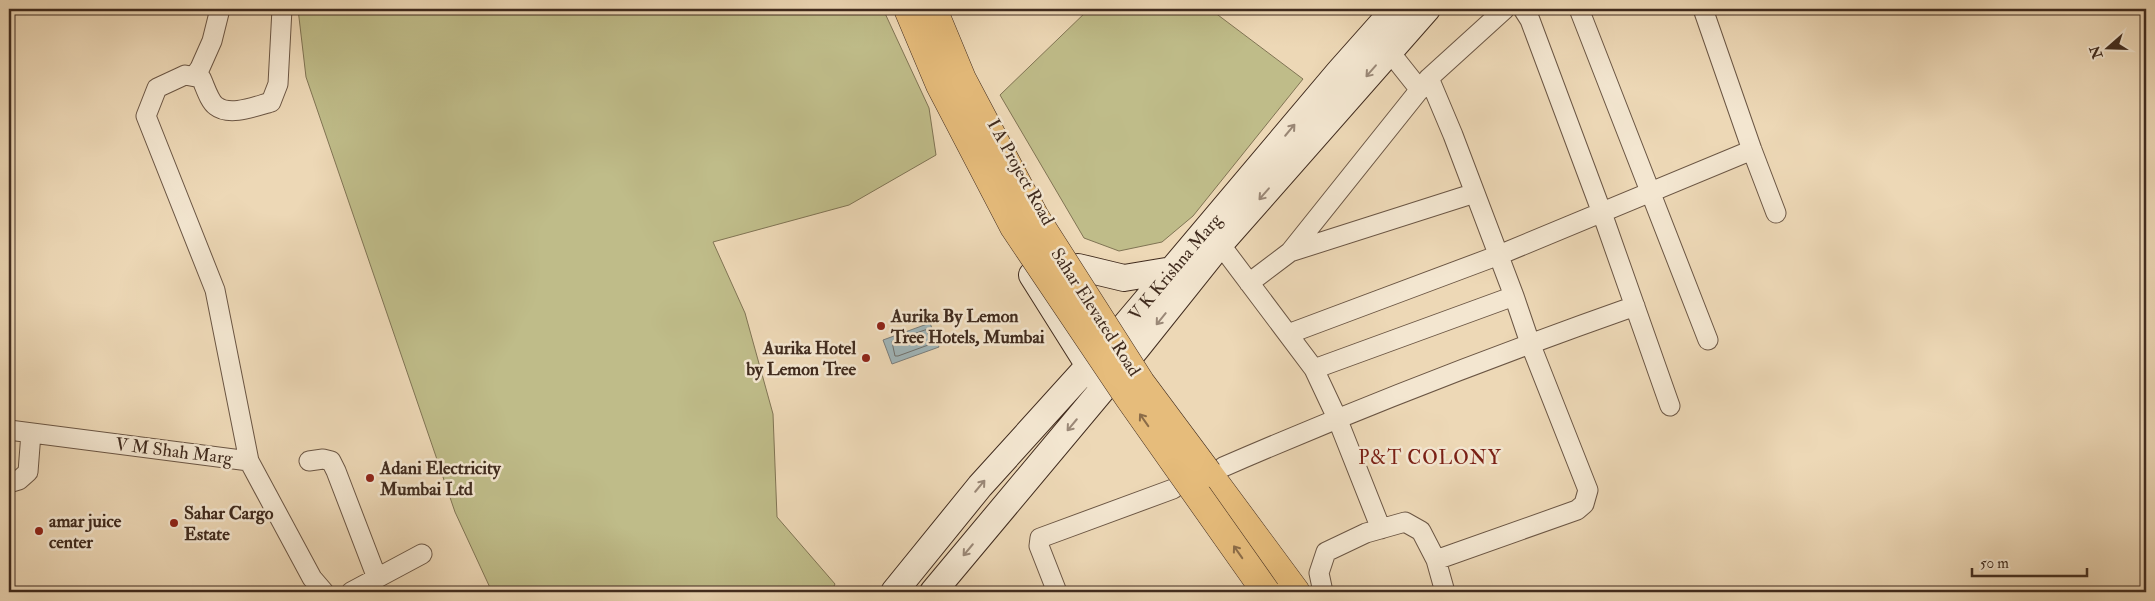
<svg xmlns="http://www.w3.org/2000/svg" width="2155" height="601" viewBox="0 0 2155 601" font-family="'IM FELL Double Pica',serif">
<style>
.green{fill:#bfbc89;stroke:#807454}
.water{fill:#a0b6ba;stroke:#7a7e7c}
.lines{fill:none;stroke-linecap:round;stroke-linejoin:round}
.shore{stroke:#70706c;stroke-width:1}
.street-casing{stroke:#6b5644;stroke-width:21}
.secondary-casing{stroke:#402b1e;stroke-width:28}
.primary-casing{stroke:#402b1e;stroke-width:29}
.street{stroke:#f3e6d0;stroke-width:19}
.secondary{stroke:#f3e6d0;stroke-width:26}
.primary{stroke:#e6bc7b;stroke-width:28}
.primary-bridge-casing{stroke:#402b1e;stroke-width:29;stroke-linecap:butt}
.primary-bridge{stroke:#e6bc7b;stroke-width:28}
.oneway{stroke:#9a8877}
.oneway2{stroke:#8b6c48}
.poi-dot{fill:#8f2418;stroke:#f3e6d0;stroke-width:2}
.labels{text-anchor:middle;stroke-width:5;stroke-linejoin:round;paint-order:stroke}
.street-label{font-size:18px;fill:#402b1e;stroke:#f3e6d0}
.poi-label{font-size:18px;font-weight:bold;fill:#402b1e;stroke:#f3e6d0;text-anchor:start}
.neighbourhood-label{font-size:19px;letter-spacing:1px;fill:#7a1f14;stroke:#f3e6d0}
</style>
<rect width="100%" height="100%" fill="#edd8b6"/>
<filter id="stains"><feTurbulence type="fractalNoise" baseFrequency=".004" numOctaves="4"/><feColorMatrix values="0 0 0 0 .2 0 0 0 0 .09 0 0 0 0 .02 0 0 0 .5 -.17"/></filter>
<radialGradient id="worn" r=".72"><stop offset=".6" stop-color="#630" stop-opacity="0"/><stop offset="1" stop-color="#630" stop-opacity=".3"/></radialGradient>
<path class="green" d="M298 9H883L929 108 936 155 849 205 713 242 745 313 773 414 777 517 835 584 831 592H492L455 512 306 77Z
M1089 9H1210L1303 79 1193 216 1162 242 1119 251 1084 238 1000 95Z"/>
<path class="water" d="M930 323 939 347 892 364 883 340Z"/>
<g class="lines">
<path class="shore" d="M926 330 931 341V344L898 356H895L892 342Z"/>
<defs>
<path id="street" d="M1523 9 1530 20 1602 213 1670 406
M1579 9 1708 340
M1703 9 1752 150 1776 213
M1389 51 1420 90
M195 75 200 68 212 41 220 9
M1429 78 1453 135 1514 296 1530 343 1588 490 1584 504 1577 510 1436 560
M1220 244 1314 369 1514 296
M1290 252 1429 78 1505 9
M1249 283 1290 252 1475 193
M1288 334 1499 255 1752 150
M1314 369 1337 418 1381 529
M9 430 249 461 312 578 324 592
M249 461 215 290 146 116 157 88 185 75 201 78C205 86 209 101 216 106 230 117 256 106 271 102L278 84 282 9
M309 461 323 459 331 461 336 471 377 578
M1223 467C1359 408 1496 355 1635 306
M9 483 19 480 28 472 31 433
M351 592 422 554
M1057 592 1039 546 1040 538 1173 489
M1323 592 1319 573 1326 552 1366 533 1405 522 1421 531 1436 560 1445 592"/>
<path id="secondary" d="M1078 267 1124 278 1172 270
M1032 275 1098 380
M894 592 980 486 1123 328 1339 72 1395 9
M933 592 1137 348 1220 244 1427 9"/>
<path id="primary" d="M1208 473 1296 592"/>
</defs>
<use href="#street" class="street-casing"/>
<use href="#secondary" class="secondary-casing"/>
<use href="#primary" class="primary-casing"/>
<use href="#street" class="street"/>
<use href="#secondary" class="secondary"/>
<use href="#primary" class="primary"/>
<defs>
<path id="primary-bridge" d="M908 9 940 85 1014 227 1129 398 1266 592
M933 9 962 79 1035 217 1141 383 1208 473"/>
</defs>
<use href="#primary-bridge" class="primary-bridge-casing"/>
<use href="#primary-bridge" class="primary-bridge"/>
</g>
<defs><path id="oneway-shaft" d="M-6 0H5M1.5-3L5.5 0L1.5 3" fill="none" stroke-width="1.6" stroke-linecap="round" stroke-linejoin="round" transform="scale(1.25)"/></defs>
<g class="oneway">
<use href="#oneway-shaft" transform="translate(1371 71) rotate(131)"/>
<use href="#oneway-shaft" transform="translate(1290 130) rotate(-50)"/>
<use href="#oneway-shaft" transform="translate(1264 194) rotate(131)"/>
<use href="#oneway-shaft" transform="translate(1161 319) rotate(129)"/>
<use href="#oneway-shaft" transform="translate(1072 425) rotate(130)"/>
<use href="#oneway-shaft" transform="translate(980 486) rotate(-50)"/>
<use href="#oneway-shaft" transform="translate(968 550) rotate(130)"/>
</g>
<g class="oneway2">
<use href="#oneway-shaft" transform="translate(1144 420) rotate(-125)"/>
<use href="#oneway-shaft" transform="translate(1238 552) rotate(-125)"/>
</g>
<g class="poi-dot">
<circle cx="881" cy="326" r="5"/>
<circle cx="866" cy="358" r="5"/>
<circle cx="370" cy="478" r="5"/>
<circle cx="174" cy="523" r="5"/>
<circle cx="39" cy="531" r="5"/>
</g>
<g class="labels">
<g class="street-label">
<text transform="translate(1021 172) rotate(61)" y="6">I A Project Road</text>
<text transform="translate(1175 267) rotate(-50)" y="6">V K Krishna Marg</text>
<text transform="translate(1096 312) rotate(57)" y="6">Sahar Elevated Road</text>
<text transform="translate(174 451) rotate(7)" y="6">V M Shah Marg</text>
</g>
<g class="poi-label">
<text x="891" y="322">Aurika By Lemon<tspan x="891" dy="21">Tree Hotels, Mumbai</tspan></text>
<text x="856" y="354" text-anchor="end">Aurika Hotel<tspan x="856" dy="21">by Lemon Tree</tspan></text>
<text x="380" y="474">Adani Electricity<tspan x="380" dy="21">Mumbai Ltd</tspan></text>
<text x="184" y="519">Sahar Cargo<tspan x="184" dy="21">Estate</tspan></text>
<text x="49" y="527">amar juice<tspan x="49" dy="21">center</tspan></text>
</g>
<g class="neighbourhood-label">
<text x="1430" y="464">P&amp;T COLONY</text>
</g>
</g>
<rect width="2155" height="601" fill="none" stroke="#edd8b6" stroke-width="30"/>
<rect x="10" y="10" width="2135" height="581" fill="none" stroke="#402b1e" stroke-width="2.5"/>
<rect x="15" y="15" width="2125" height="571" fill="none" stroke="#402b1e"/>
<g transform="translate(2108 48) rotate(250)" stroke="#f3e6d0" stroke-width="4" paint-order="stroke">
<path d="M0-4L9 19L0 12L-9 19Z" fill="#402b1e"/>
<text y="-8" font-size="14" font-weight="bold" text-anchor="middle" fill="#402b1e">N</text>
</g>
<path d="M1972 568v8h115v-8" fill="none" stroke="#402b1e" stroke-width="2.5"/>
<text x="1980" y="568" font-size="15" fill="#402b1e" stroke="#f3e6d0" stroke-width="4" paint-order="stroke">50 m</text>
<rect width="100%" height="100%" filter="url(#stains)"/>
<rect width="100%" height="100%" fill="url(#worn)"/>
</svg>
